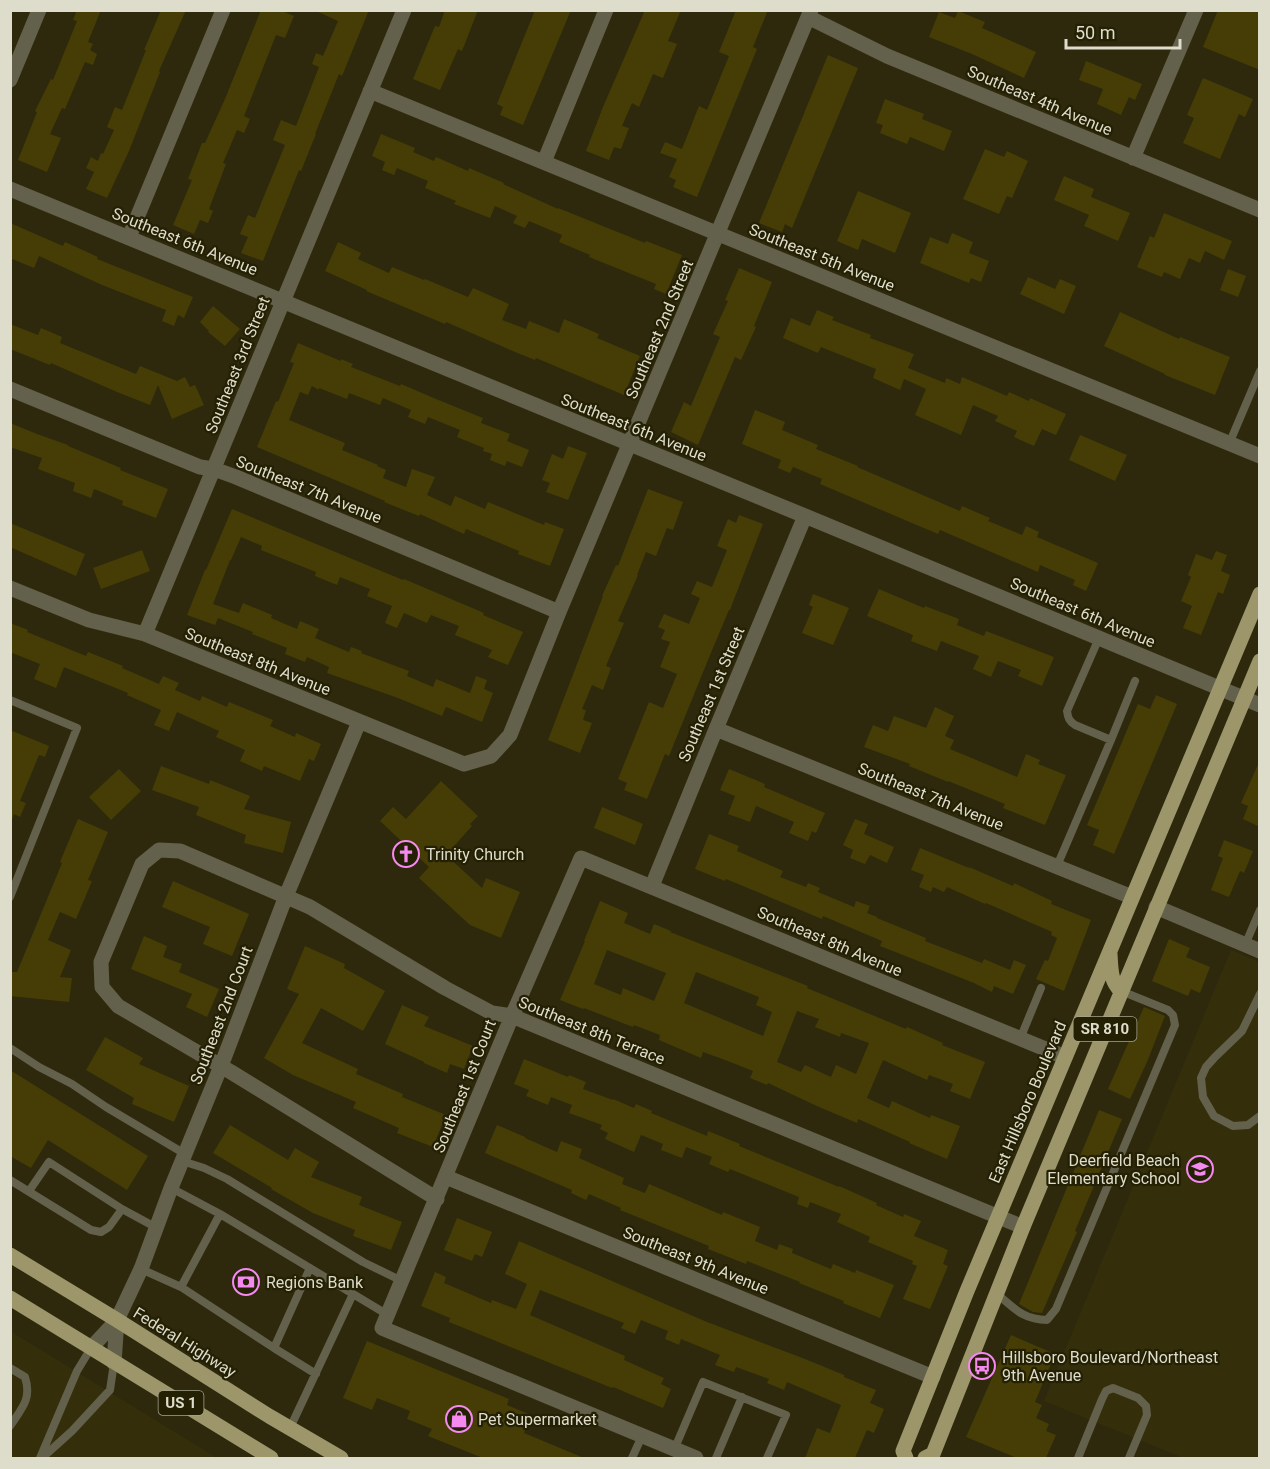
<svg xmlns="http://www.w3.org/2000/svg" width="1270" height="1469" viewBox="0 0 1270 1469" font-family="Roboto,sans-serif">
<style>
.built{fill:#342f0a}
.building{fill:#453d05;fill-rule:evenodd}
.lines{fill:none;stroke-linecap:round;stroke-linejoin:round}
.lane{stroke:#63604b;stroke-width:8}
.street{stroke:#63604b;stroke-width:15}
.primary{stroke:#9c966a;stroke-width:15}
.labels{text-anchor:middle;stroke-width:4.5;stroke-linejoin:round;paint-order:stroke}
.shield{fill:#242004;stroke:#a6a48f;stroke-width:1.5}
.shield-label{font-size:15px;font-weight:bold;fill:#dedccb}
.street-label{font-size:16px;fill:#dedccb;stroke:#242004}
.poi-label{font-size:16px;fill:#dedccb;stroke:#242004;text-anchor:start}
</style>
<rect width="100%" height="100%" fill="#2e290d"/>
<path class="built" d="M1231 950 1259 962V1458H1184L1044 1401Z
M10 1331 129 1404 217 1458H11Z"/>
<path class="building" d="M77 10H101L88 42 93 44 90 50 97 54 93 65 85 62 65 109 62 108 50 134 61 138 47 172 18 160 37 112 35 111 51 79 53 80 77 21 73 20Z
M161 10H186L159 71 160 72 129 151 107 198 86 189 94 172 86 168 91 157 98 161 101 153 103 154 114 130 107 127 115 107 122 110 146 50H144Z
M261 10H280L294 16 285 38 276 35 244 116 250 119 244 133 237 130 223 163 226 164 209 209 213 211 208 223 200 220 194 234 173 225 192 180 188 179 202 143H205L225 99Z
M314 10H369L342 76 339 74 315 134H316L301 171 299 170 263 261 241 253 248 237 240 234 248 215 255 218 285 145 273 140 281 120 296 126 319 67 312 64 316 53 323 56 338 21Z
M445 10H478L462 51 458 49 440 90 413 79 435 26 439 27Z
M535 10H571L523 125 500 115 503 107 497 104Z
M645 10H681L668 41 677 44 663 78 653 74 639 107 632 103 622 126 629 128 621 149 614 147 609 160 586 151 603 107Z
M736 10H768L753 47 757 49 697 197 673 187 676 180 669 177 677 159 660 153 665 142 682 149 699 106 707 110 729 56 719 52Z
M1218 10H1260V70L1203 47Z
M958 11 985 22 982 28 1036 52 1024 78 972 54 929 37 939 12 955 18Z
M828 55 858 68 792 228 785 224 782 232 759 223Z
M1086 61 1142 84 1135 100 1129 97 1121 115 1097 104 1103 89 1079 80Z
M1203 78 1253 99 1245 117 1239 114 1220 159 1183 143 1194 118 1187 115Z
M885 99 924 114 922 119 952 131 944 151 910 137 907 144 880 133 883 125 876 123Z
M381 134 415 148 413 152 434 161 436 157 468 171 469 168 504 183 503 184 558 209V208L645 243 646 241 682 255 666 294 654 289 656 284 589 257 590 255 559 242 562 235 529 221 525 228 513 223 517 216 495 206 490 218 454 204 456 201 425 188 428 181 397 168 394 175 382 170 385 162 372 156Z
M985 149 1004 157 1007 151 1028 161 1012 198 1007 196 999 214 963 199Z
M1064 176 1094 189 1091 197 1130 213 1118 241 1084 226 1089 215 1054 200Z
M858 191 911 213 895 253 862 239 858 250 837 241Z
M1164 213 1232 241 1224 260 1205 251 1200 263 1189 258 1180 279 1164 272 1162 277 1137 267 1150 236 1154 238Z
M10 223 63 246 65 242 98 257 97 259 193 297 184 318 178 315 174 326 162 321 166 310 102 285 39 256 34 268 10 258Z
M952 233 973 242 969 253 989 261 981 282 971 278 969 283 920 263 930 237 948 244Z
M338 242 361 253 358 259 389 273 392 267 424 280 425 279 468 297 473 288 509 304 502 320 526 329 529 321 559 333 564 319 599 334 597 338 640 356 624 395 536 358 535 360 515 352 446 322 445 324 366 291 367 290 325 271Z
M739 268 772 282 754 326 756 327 741 360 735 357 698 445 671 432 684 402 691 406 720 337 713 334 728 301 725 300Z
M1228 269 1246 276 1238 297 1220 290Z
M1028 277 1055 289 1060 279 1076 286 1064 314 1020 294Z
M213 306 240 329 225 346 208 332 209 331 200 322Z
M817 310 834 317 832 320 871 335 870 338 914 354 908 368 945 383 946 378 960 384 962 377 1007 396 1009 392 1029 401 1030 398 1066 414 1056 435 1042 429 1034 446 1014 437 1017 431 995 421 998 416 973 405 961 435 915 415 926 389 904 379 900 390 873 378 876 369 821 347 818 353 783 338 791 318 810 326Z
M1120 312 1179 339 1180 337 1230 357 1215 395 1165 375V374L1104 346Z
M10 324 38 335 41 328 62 337 60 343 136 374 140 366 177 381 185 377 190 387 195 385 204 405 172 419 158 385 150 405 117 392 51 363 50 365 10 349Z
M298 343 341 361V359L353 364 351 367 400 386 401 384 436 399 483 418 481 423 510 434 507 441 529 450 522 467 507 461 505 466 490 460 492 454 483 451 484 448 457 437 460 430 428 417 425 424 408 417 411 410 383 398 380 405 349 393 347 399 319 388V390L312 386 308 395 300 392 289 420 345 443 342 450 378 465 377 466 386 470 383 478 406 487 412 469 435 477 427 495 451 506 455 496 485 509 488 502 544 525 545 522 564 529 550 566 518 554 519 551 466 529 464 534 420 514 419 516 384 502 385 501 257 447 276 401 278 402 294 363 290 362Z
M755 410 785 422 782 430 818 445 816 449 858 466 857 467 960 511 962 506 990 518 988 521 1022 535 1026 526 1039 532 1037 537 1098 563 1086 591 1073 585 1075 580 1040 565 1038 572 940 530 938 534 820 484 822 479 793 467 790 473 778 468 781 460 742 444Z
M10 423 37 434 68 445V446L121 468 120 470 168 489 156 518 122 505 123 501 94 489 91 498 73 491 75 483 38 469 42 458 10 447Z
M1080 435 1127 455 1115 481 1069 460Z
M568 446 587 453 568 500 546 492 550 483 542 480 552 454 563 459Z
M648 489 683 502 673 530 667 528 656 556 646 552 637 575H638L618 621 624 623 606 666 611 668 603 690 592 685 582 709 586 710 583 720 592 723 580 753 548 740 603 596H602L616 565 618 566Z
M232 509 403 580 404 579 484 613 483 615 523 632 508 665 488 657 492 650 455 635 459 626 431 615 427 623 404 613 397 628 385 623 392 606 367 596 370 589 340 577 337 585 315 576 316 572 261 550 262 546 241 537 231 560H230L213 604 239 613 243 603 272 615 271 618 297 629 300 621 319 629 315 638 349 652 351 647 362 651 361 653 409 671 407 676 433 687 436 679 470 693 476 676 487 680 484 689 493 693 482 722 446 707 442 716 398 698 327 673 329 667 307 657 305 662 285 654 287 648 252 634 253 632 218 618 215 625 187 615 205 570H206Z
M739 515 763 524 730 610H729L710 655 669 756 665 754 647 799 624 790 627 783 618 779 649 702 663 708 677 674 660 667 670 642 661 639 665 630 658 627 664 614 689 624 700 598 691 594 697 581 712 587 727 550 717 546 728 519 736 523Z
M10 523 85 554 76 576 10 547Z
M142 550 150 571 101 589 93 568Z
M1216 551 1227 555 1221 571 1230 575 1223 594 1218 592 1201 635 1183 628 1192 606 1181 601 1191 577 1188 575 1196 554 1212 560Z
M879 589 924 608 925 606 959 619 957 625 984 636 986 631 1054 657 1042 686 1018 676 1021 670 998 661 991 677 973 669 979 656 941 641 937 651 911 641 913 635 867 616Z
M813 594 849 608 833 645 802 633 813 607 809 605Z
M10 623 28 630 27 632 86 656 88 652 123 666 122 668 159 684 163 676 179 683 175 690 200 701 202 696 227 707 229 702 273 720 270 726 295 737 296 733 321 744 314 761 309 759 300 781 264 766 262 771 240 761 245 750 216 737 219 731 177 712 169 731 154 725 161 710 127 695 128 693 64 667 56 688 34 679 40 664 10 652Z
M1156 695 1177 704 1114 854 1093 845 1099 830 1087 825 1138 704 1150 709Z
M935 707 954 716 945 736 954 740 950 749 1017 777 1026 754 1040 760 1038 764 1066 775 1045 825 1003 808 1005 804 948 781V782L909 766 910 764 864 747 873 725 888 731 894 716 926 728Z
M10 730 49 746 45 757 39 755 20 801 26 803 20 817 14 814 11 822Z
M1260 760V827L1243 819 1248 806 1241 803Z
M161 766 209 784 210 780 250 796 244 809 291 822 283 853 244 843 246 835 196 815 199 807 152 790Z
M119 769 141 791 111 820 89 797Z
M729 769 765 784 764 787 825 813 816 833 812 831 808 841 789 833 794 822 756 806 750 822 728 814 735 796 720 790Z
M441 781 478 816 470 824 472 826 446 855 482 888 486 878 520 892 501 938 470 925 419 878 429 867 380 821 393 807 406 819Z
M602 807 643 824 635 845 594 828Z
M78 819 108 832 88 880 92 881 76 919 60 912 48 940 71 950 60 977 72 978 69 1002 10 996 12 972H17L62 863 60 862Z
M855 819 868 824 864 834 894 847 887 863 870 855 865 864 850 858 853 850 843 845Z
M709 834 739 846 737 851 783 871 780 877 806 887 808 883 820 888 818 892 854 907 856 901 870 906 867 913 877 917V918L926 938 925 941 982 963 984 959 1010 970 1014 960 1026 965 1013 994 994 986 992 992 974 983 880 946 882 941 823 916 822 919 726 879 725 881 695 869Z
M1224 840 1253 851 1244 873 1240 871 1229 897 1211 890 1223 858 1218 856Z
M920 848 969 868V867L1013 886 1014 883 1052 901 1051 904 1091 920 1064 991 1036 979 1045 960 1048 961 1057 938 1051 935 1052 932 986 903 985 904 947 887 944 892 933 887 931 892 919 887 924 875 911 870Z
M173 881 249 914 232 956 203 944 210 927 162 907Z
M600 901 628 913 624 923 650 934 654 924 671 931 670 932 808 986 807 988 906 1029 907 1027 943 1043 942 1045 985 1062 970 1099 950 1091 953 1084 929 1075 927 1080 883 1060 867 1098 889 1108 892 1101 930 1118 931 1115 960 1126 947 1159 909 1143 910 1142 858 1119 857 1123 819 1107 768 1083 767 1085 750 1078 753 1071 725 1060 703 1052 701 1058 659 1040 660 1035 634 1025 633 1027 584 1008 583 1009 560 1000 585 941H584ZM607 950 666 973 654 1001 623 988 621 995 594 984ZM696 972 759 997 756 1005 772 1012 763 1036 684 1003ZM797 1011 819 1019 815 1027 840 1037 841 1033 869 1043 856 1074 836 1065 831 1077 805 1065 801 1072 777 1062Z
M144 936 167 946 163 957 182 964 179 972 219 989 207 1017 186 1007 192 994 131 969Z
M1169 939 1190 948 1186 957 1210 967 1200 993 1191 989 1188 996 1152 981Z
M305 946 345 964 344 968 385 991 363 1031 321 1008 302 1043 358 1069 356 1074 403 1094 402 1097 446 1115 433 1147 397 1133 399 1128 353 1108 356 1102 293 1075 264 1058 299 994 287 989Z
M402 1005 429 1017 424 1026 473 1046 464 1069 450 1064 447 1073 424 1063V1062L385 1044Z
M1144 1007 1165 1016 1147 1062 1130 1099 1108 1089Z
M105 1037 143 1058 139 1064 189 1086 174 1122 132 1104 134 1098 86 1070Z
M524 1059 568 1077 569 1075 586 1082 583 1089 613 1100V1099L634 1108 636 1104 652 1111 651 1113 707 1136 708 1131 740 1144 739 1146 839 1187V1186L877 1203 876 1205 903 1217 904 1214 921 1221 914 1236 948 1250 943 1264 948 1266 930 1309 903 1299 917 1266 912 1264 913 1261 868 1242 870 1237 837 1222 841 1214 810 1202 808 1208 797 1204 799 1197 730 1169 728 1172 709 1164 712 1157 686 1147 682 1158 661 1150 663 1144 641 1135 634 1152 605 1139 608 1133 600 1129 602 1125 569 1113 572 1105 551 1097 548 1105 526 1096 529 1090 514 1084Z
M10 1070 148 1156 127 1190 48 1140 31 1168 10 1156Z
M1099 1110 1122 1119 1075 1231 1077 1232 1042 1313 1033 1312 1019 1304Z
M230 1125 288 1160 295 1148 319 1162 311 1177 362 1197 359 1205 402 1222 391 1250 353 1236 355 1230 313 1213 271 1189 272 1188 213 1153Z
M497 1125 525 1137V1138L557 1152 561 1141 582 1149 579 1158 624 1178 622 1184 645 1193 649 1184 722 1215 723 1212 760 1227 755 1241 777 1250 779 1244 793 1249 792 1253 831 1269 833 1264 855 1273 856 1270 894 1285 880 1318 843 1303 844 1301 799 1283 800 1282 747 1261 746 1264 708 1249 709 1246 620 1210 621 1208 589 1194 586 1200 571 1193 572 1190 485 1153Z
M457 1218 492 1232 482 1257 475 1254 472 1261 444 1250Z
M519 1241 707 1322 805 1359 844 1375V1377L876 1390 870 1403 884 1409 874 1433 867 1430 855 1458H805L817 1428 830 1433 841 1405 787 1382 784 1390 767 1383 769 1379 736 1367 734 1372 715 1365 720 1355 681 1339 679 1345 665 1339 668 1331 641 1320 635 1334 621 1328 624 1323 540 1290 530 1315 625 1356 624 1360 664 1378 661 1384 671 1389 663 1408 613 1387 612 1388 449 1322 450 1318 421 1306 435 1272 446 1277 444 1283 491 1303 492 1300 516 1309 527 1284 505 1274Z
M1011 1335 1055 1354 1035 1402 1042 1405 1036 1418 1049 1424 1046 1431 1056 1435 1046 1458H1017L966 1437Z
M367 1341 509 1399 507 1405 531 1415 524 1433 584 1458H483L428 1436 432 1429 407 1419 410 1411 377 1398 372 1410 343 1398Z"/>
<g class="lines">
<path class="lane" d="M1229 444 1260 371
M1099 638 1067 711C1068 718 1069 721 1075 725L1111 740 1135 681
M10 700 77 728 10 897
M1057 866 1111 740
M1245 945 1260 910
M1260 994 1242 1031 1215 1057 1206 1067 1201 1078 1203 1097 1214 1116 1233 1126 1248 1125 1260 1116
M1020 1039 1041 988
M10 1048 39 1067 72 1084 106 1107 185 1154
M182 1161 204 1168 227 1179 363 1262 402 1281
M10 1180 91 1230 101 1232 109 1227 122 1209 49 1162 29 1191
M122 1209 157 1228
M220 1214 388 1315
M310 1268 274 1348 316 1374
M141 1269 181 1287 220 1214 171 1188
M181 1287 274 1348
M996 1293C1014 1308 1023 1320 1047 1320L1056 1309 1175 1025 1173 1015 1168 1010 1121 991
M10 1368 25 1377C32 1399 22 1408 10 1426
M290 1428 353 1294
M674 1450 703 1382 786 1415 767 1458
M40 1458 77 1371 91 1348
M42 1458 72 1431 110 1390 114 1363
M632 1458 642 1436
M716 1458 742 1397
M1078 1458 1102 1399 1106 1391 1113 1388 1138 1398 1146 1406 1147 1415 1129 1458"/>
<path class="street" d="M808 17 887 56 1260 210
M10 80 39 10
M370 91 1260 456
M1133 158 1196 10
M544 162 606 10
M10 189 805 516 1260 705
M129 237 223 10
M10 389 200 467 214 469 236 477 559 612
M10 588 89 620 145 634 464 764 491 756 510 735 559 612 811 10
M145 634 404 10
M716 729 1132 897
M652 886 716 729 805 516
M1156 907 1260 951
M446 1177 933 1377
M437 1199 231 1072 118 1006 102 987 101 962 142 864 159 850 180 851 310 907 445 988 492 1013 512 1016 1023 1227
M91 1348 117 1320 141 1269 171 1188 221 1066 286 896 359 722
M114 1363 117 1320
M696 1458 382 1328 512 1016 581 858 1065 1057"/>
<path class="primary" d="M1110 954C1111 968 1110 981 1121 991
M10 1255 117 1320 269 1416 341 1458
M10 1298 271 1458
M906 1458 903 1451 967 1291 1260 594
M925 1458 933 1454 1023 1227 1260 661"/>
</g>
<defs>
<symbol id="church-ring" viewBox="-11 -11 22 22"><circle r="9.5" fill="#242004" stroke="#f489f0" stroke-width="1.5"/><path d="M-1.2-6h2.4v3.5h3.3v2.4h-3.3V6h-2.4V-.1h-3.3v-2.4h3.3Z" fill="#f489f0"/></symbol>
<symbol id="school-ring" viewBox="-11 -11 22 22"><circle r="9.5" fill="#242004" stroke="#f489f0" stroke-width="1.5"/><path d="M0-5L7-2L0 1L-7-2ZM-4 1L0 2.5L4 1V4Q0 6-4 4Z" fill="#f489f0"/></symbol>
<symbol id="bank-ring" viewBox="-11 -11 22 22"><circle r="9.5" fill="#242004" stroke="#f489f0" stroke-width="1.5"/><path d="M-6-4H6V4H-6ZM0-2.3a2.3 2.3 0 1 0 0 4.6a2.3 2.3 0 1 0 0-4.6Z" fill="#f489f0"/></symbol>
<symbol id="bus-ring" viewBox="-11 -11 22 22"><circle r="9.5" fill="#242004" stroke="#f489f0" stroke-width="1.5"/><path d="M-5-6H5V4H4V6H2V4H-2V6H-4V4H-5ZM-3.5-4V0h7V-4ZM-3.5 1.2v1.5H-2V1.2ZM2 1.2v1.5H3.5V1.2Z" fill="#f489f0"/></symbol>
<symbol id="shop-ring" viewBox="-11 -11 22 22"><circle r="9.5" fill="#242004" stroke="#f489f0" stroke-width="1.5"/><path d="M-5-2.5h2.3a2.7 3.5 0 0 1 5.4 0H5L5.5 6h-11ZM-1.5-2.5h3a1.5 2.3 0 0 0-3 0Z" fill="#f489f0"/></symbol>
</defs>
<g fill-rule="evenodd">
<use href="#church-ring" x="391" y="839" width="30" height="30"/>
<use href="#school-ring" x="1185" y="1154" width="30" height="30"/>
<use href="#bank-ring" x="231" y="1267" width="30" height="30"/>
<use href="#bus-ring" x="967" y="1351" width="30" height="30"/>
<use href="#shop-ring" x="444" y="1404" width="30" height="30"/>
</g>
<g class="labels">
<g class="shield">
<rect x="1073.5" y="1017" width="63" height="24" rx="4.5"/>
<rect x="158.5" y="1391" width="45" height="24" rx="4.5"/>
</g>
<g class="shield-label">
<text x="1105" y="1034">SR 810</text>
<text x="181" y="1408">US 1</text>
</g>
<g class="street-label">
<text transform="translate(1040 100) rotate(23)" y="6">Southeast 4th Avenue</text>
<text transform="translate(185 241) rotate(22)" y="6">Southeast 6th Avenue</text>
<text transform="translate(822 257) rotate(22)" y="6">Southeast 5th Avenue</text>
<text transform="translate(659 329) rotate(-67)" y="6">Southeast 2nd Street</text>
<text transform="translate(237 365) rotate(-68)" y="6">Southeast 3rd Street</text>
<text transform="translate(634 427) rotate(22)" y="6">Southeast 6th Avenue</text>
<text transform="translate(309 489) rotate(22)" y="6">Southeast 7th Avenue</text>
<text transform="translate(1083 612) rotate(23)" y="6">Southeast 6th Avenue</text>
<text transform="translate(258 661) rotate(22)" y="6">Southeast 8th Avenue</text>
<text transform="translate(711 694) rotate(-67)" y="6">Southeast 1st Street</text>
<text transform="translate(931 796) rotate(22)" y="6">Southeast 7th Avenue</text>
<text transform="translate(830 941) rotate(23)" y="6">Southeast 8th Avenue</text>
<text transform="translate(221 1015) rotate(-69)" y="6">Southeast 2nd Court</text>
<text transform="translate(592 1030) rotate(22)" y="6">Southeast 8th Terrace</text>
<text transform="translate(464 1086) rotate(-68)" y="6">Southeast 1st Court</text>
<text transform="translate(1027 1102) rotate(-67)" y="6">East Hillsboro Boulevard</text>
<text transform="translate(696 1260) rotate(22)" y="6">Southeast 9th Avenue</text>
<text transform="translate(185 1342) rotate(32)" y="6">Federal Highway</text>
</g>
<g class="poi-label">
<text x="426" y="860">Trinity Church</text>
<text x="1180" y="1166" text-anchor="end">Deerfield Beach<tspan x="1180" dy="18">Elementary School</tspan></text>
<text x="266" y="1288">Regions Bank</text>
<text x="1002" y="1363">Hillsboro Boulevard/Northeast<tspan x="1002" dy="18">9th Avenue</tspan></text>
<text x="478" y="1425">Pet Supermarket</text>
</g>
</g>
<rect width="1270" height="1469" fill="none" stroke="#dedccb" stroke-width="24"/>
<path d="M1066 39v9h114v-9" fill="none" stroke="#dedccb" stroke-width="3"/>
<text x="1075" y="39" font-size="18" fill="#dedccb" stroke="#242004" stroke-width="4.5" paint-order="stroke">50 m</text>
</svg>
